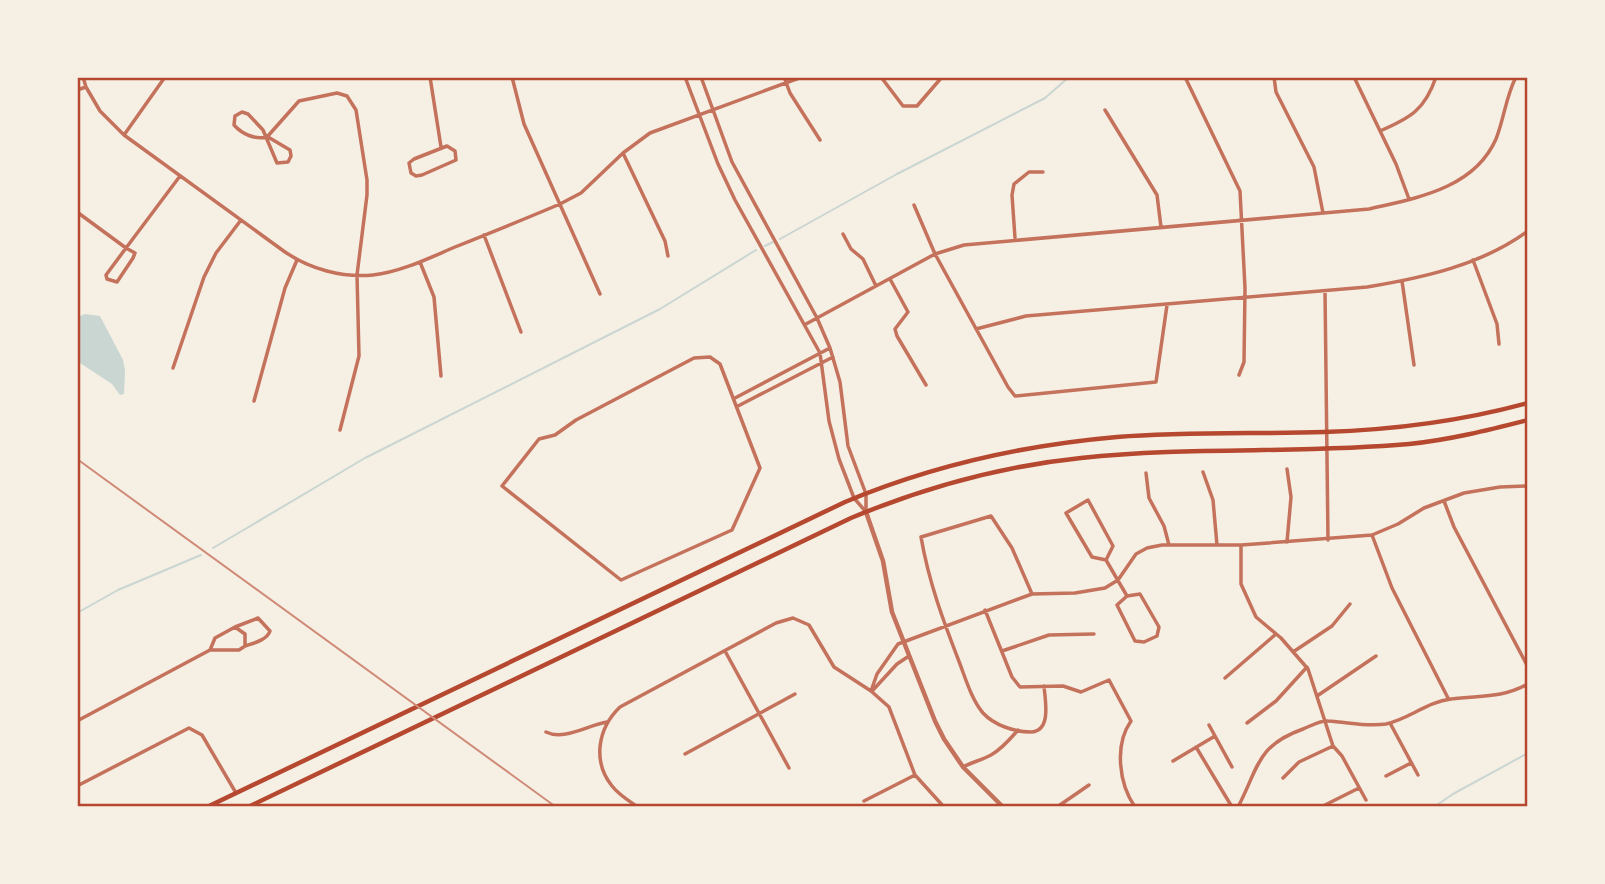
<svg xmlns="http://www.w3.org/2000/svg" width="1605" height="884" viewBox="0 0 1605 884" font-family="'Open Sans',sans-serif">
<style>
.water{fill:#c9d6d2}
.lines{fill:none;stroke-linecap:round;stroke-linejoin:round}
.stream{stroke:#c9d6d2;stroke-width:2}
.minor{stroke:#c5725c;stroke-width:3.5}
.tertiary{stroke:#c5725c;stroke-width:4.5}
.secondary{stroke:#b5482f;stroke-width:4.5}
.rail{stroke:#cf8b77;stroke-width:2}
.neatline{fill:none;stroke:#b5482f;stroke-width:2.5}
</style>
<rect width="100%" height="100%" fill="#f6efe4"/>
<path class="water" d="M85 314 100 316 123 360 125 370 124 394 120 395 112 384 77 361V322L80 316Z"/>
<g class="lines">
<path class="stream" d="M780 239 897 174 1045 98 1069 77
M765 246 773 242
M213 548 365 458 660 309 756 250
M77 613 118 590 201 555
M1434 807 1453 794 1528 753"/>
<path class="minor" d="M83 77 86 87 100 111 124 135 285 252C310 269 342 278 373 275 401 272 429 258 455 247 490 233 525 219 560 204L581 193 623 153 650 133 802 77
M430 77 441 147
M512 77 524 124 600 294
M685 77 718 164 735 200 820 353 829 421 839 459 854 498 866 512
M701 77 732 162 817 318 830 348 840 382 848 446 866 494V510
M784 77 790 93 820 140
M881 77 903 106H917L942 77
M1185 77 1240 191 1245 288 1244 362 1239 375
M1274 77 1276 92 1314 167 1323 213
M1354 77 1396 164 1409 199
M77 90 86 87
M1105 110 1157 195 1161 227
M1380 131C1410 118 1425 110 1436 77
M124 135 165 77
M267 137 299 101 337 93 347 96 356 110 367 180V195L357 275 359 356 340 430
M267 137C255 140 242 134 234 125L235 116 242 112 248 114 263 130 277 163 288 162 291 156 290 150 268 137
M447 146 455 151 456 160 422 175 416 176 411 173 409 163 414 159Z
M623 153 665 241 668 256
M914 205 935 254 1008 387 1015 396 1156 382 1167 305
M77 212 126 248 180 176
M843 234 851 249 863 259 876 286
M484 235 521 332
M1015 238 1012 195 1014 184 1029 172H1043
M126 248 135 253 133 258 117 282 107 279 106 275Z
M1473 260 1497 324 1499 344
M420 262 434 297 441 376
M890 279 908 312 895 329 897 336 926 385
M1402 281 1414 365
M1325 291 1328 540
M806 324 935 254 964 245 1369 209C1416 198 1474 189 1496 139 1504 119 1506 96 1516 77
M976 329 1026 316 1367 287C1422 278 1482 265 1528 231
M710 357 720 364 760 468 732 530 621 580 502 486 539 439 555 435 576 420 694 358Z
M173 368 204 277 216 253 241 220
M735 398 830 348
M254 401 285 288 297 260
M738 406 833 357
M1203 472 1213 500 1217 545
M1146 473 1149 498 1164 526 1169 545
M1444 501 1454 527 1528 667
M1372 535 1392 588 1448 698
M1287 542 1291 497 1287 469
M1241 545V584L1256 617 1281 638 1308 669 1333 746 1342 756 1366 800
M1106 560 1092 557 1066 513 1088 500 1113 546 1106 560 1127 596 1140 594 1159 627 1157 636 1144 642 1135 641 1117 605 1127 596
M1032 594 1012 548 991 516 921 537C929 583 943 620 960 664 966 680 972 700 983 713 994 725 1014 732 1031 732 1052 731 1045 700 1044 686
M985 610 1012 677 1020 687 1063 686 1081 692 1109 680 1131 721C1114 745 1119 784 1135 807
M235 627 258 618 270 631C267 640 254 643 245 646
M725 651 789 768
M1002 651 1049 635 1094 634
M1293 652 1332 626 1350 604
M1225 678 1276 634
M873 690 897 664 909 656
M871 691 877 674 898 644 1032 594 1075 593 1105 588 1118 580 1136 554 1147 548 1162 545H1241L1372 535 1398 524 1424 508 1464 493 1500 487 1528 486
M1317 696 1376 656
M77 721 210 650H239L245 646V634L235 627 215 638 210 650
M1247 723 1276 701 1307 667
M1390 723 1418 775
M1209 725 1232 767
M546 732C564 741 588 725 607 722
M1196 747 1232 807
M685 754 795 694
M1173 761 1215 736
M963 767C972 762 982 760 991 755 1002 749 1010 739 1018 730
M1386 776 1411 763
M1283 778 1299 762 1333 746
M77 786 189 728 202 735 236 793
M864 801 915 775
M638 807C629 801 619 795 612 786 592 761 598 728 620 707L776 623 793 618 809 625 834 667 871 691 889 707 915 775 944 807
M1057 807 1089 785
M1238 807C1259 767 1256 746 1303 729 1311 726 1320 720 1328 721 1348 722 1366 727 1386 724 1409 719 1427 702 1451 699 1480 695 1500 699 1528 684
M1321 807 1359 788"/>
<path class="tertiary" d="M866 512 883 561 892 612 935 721 944 739 963 767 1003 807"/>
<path class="secondary" d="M207 807 845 502C931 466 1025 445 1117 437 1186 432 1255 434 1324 432 1392 430 1462 421 1528 403
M248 807 851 518C923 488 1003 466 1081 458 1190 446 1300 454 1409 444 1449 440 1489 430 1528 420"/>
<path class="rail" d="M77 459 556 807"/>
</g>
<rect width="1605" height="884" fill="none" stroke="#f6efe4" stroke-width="158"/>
<rect x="79" y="79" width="1447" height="726" class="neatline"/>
</svg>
